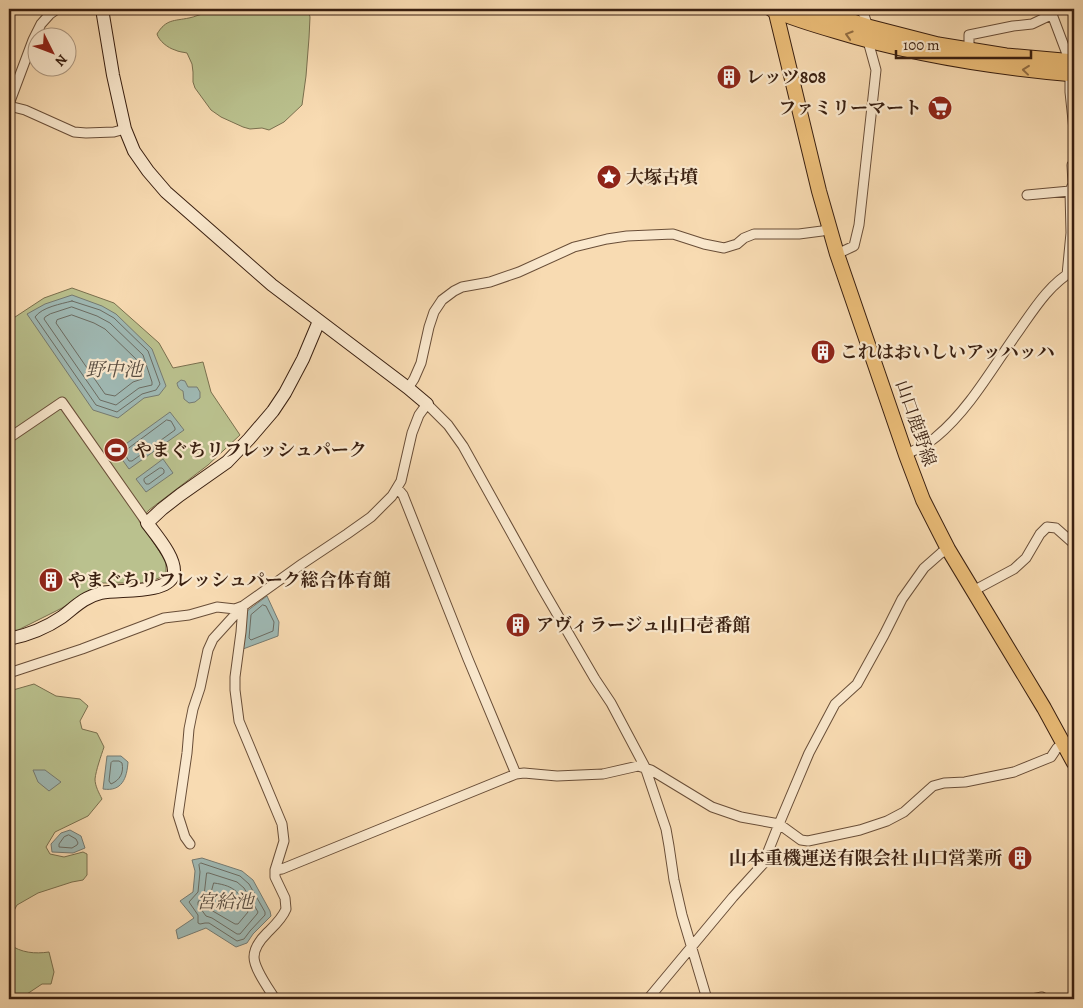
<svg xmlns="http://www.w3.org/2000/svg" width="1083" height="1008" viewBox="0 0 1083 1008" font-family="Alegreya,'Noto Serif JP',serif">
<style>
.green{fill:#bac18e;stroke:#7a704f}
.water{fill:#9fb9b4;stroke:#767b72}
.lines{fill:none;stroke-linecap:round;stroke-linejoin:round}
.shore{stroke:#6c6c62;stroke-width:1}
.street-casing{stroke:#694e38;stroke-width:11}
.secondary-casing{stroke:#391f10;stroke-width:14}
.primary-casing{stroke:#391f10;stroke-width:16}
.highway-casing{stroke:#391f10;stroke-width:17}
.street{stroke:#fae8cd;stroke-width:9}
.secondary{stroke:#fae8cd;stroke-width:12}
.primary{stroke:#ecbe79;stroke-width:14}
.highway{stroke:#ecbe79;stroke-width:15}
.oneway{stroke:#926e44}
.labels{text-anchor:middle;stroke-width:4.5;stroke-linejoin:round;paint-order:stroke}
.poi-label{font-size:18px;font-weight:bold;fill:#391f10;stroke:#fae8cd;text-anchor:start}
.street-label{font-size:18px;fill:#391f10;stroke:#fae8cd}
.water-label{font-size:19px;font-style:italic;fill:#584d41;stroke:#fae8cd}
</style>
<rect width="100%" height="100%" fill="#f8dbb2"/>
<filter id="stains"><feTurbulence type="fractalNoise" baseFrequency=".004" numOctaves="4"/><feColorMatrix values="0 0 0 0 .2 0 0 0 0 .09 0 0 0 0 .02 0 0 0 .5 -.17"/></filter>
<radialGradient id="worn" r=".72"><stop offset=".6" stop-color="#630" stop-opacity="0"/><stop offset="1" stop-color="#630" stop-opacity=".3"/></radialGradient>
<path class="green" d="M210 9H276L278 10V9H308L310 17 309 38 306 76 302 105 284 122 269 130 262 128 250 129 243 127 221 117 211 110 195 88 193 82V72L192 64 187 53C183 52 179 52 175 50 168 48 159 41 157 34 166 19 174 21 189 18 195 17 199 14 205 14Z
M72 288 114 303 159 343 173 368 203 362 211 392 240 435 208 465 149 510 139 521 166 561V575L147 583H101L62 608 18 630 9 631V321L44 298Z
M34 684 56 696 80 699 88 706 80 721 82 729 97 733 104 747C101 756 96 770 95 779 95 786 99 793 102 799L88 816 55 832 46 847 50 854 64 857 83 852 87 854V875L83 880 72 882 38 893 17 905 9 920V701L13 690Z
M9 944C21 953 35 954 49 952L54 972 51 984H42L27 994 23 999H9Z"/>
<path class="water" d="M72 295 102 306 116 314 152 349 166 386 159 395 144 398 118 418 93 410 27 314 45 304Z
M181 380 185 381 188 387H197L200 392V398L195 402 189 403 184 399 183 391C179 389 178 388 177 383Z
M170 412 184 430 129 469 116 451Z
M163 459 173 473 146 492 136 479Z
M267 596 279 622 278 636 243 649 247 611Z
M107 756H121L128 762C127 778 122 792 103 789Z
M33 770H45L61 782 49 791 38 782Z
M70 830 81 836 85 848 73 853 52 852 51 844 61 833Z
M202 858 242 871 253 880 270 911 271 916 253 934 247 943 236 947 206 928 178 939 176 930 194 918 180 901 193 892 195 871 192 860Z"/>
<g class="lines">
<path class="shore" d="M72 301 100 310 114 318 148 351 160 384 156 390 142 394 117 412 96 405 35 317C42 307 61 304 72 301Z
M72 307 97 316 110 323 143 355 152 382V385L139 388 116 405 100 400 44 319 45 317 50 314Z
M72 315 94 323 105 329 136 359 142 376V379L133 382 115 396 105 394 56 323 57 320Z
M167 420 171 421 175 428V430L132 461H129L124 453 125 451Z
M160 468H162L164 470V473L149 484H146L144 481V479Z
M263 605 266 606 274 622 273 631 251 640 249 638 251 615Z
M113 761H119L122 763C124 773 120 780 111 784L109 781 111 763Z
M69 835 76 839 78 843 77 845 72 848 59 847V844L64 837Z
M201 863 240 876 249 884 265 912V915L250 931 244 939 237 941 209 923H205L200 924 198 923V915L189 902 198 892 200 872 199 865Z
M207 873H209L237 882 244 888 258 912 257 914 240 934H237L212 918 206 916 198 905V902L204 894Z
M214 883C236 886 240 893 248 912L238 924H235L211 910 208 905Z"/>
<defs>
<path id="street" d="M862 9 868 27
M1050 9 1070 62
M969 50V35L1013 26 1032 24 1053 14
M1070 73V92L1074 130
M9 104 33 40 41 24 50 14 57 9
M9 106 25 110 74 132 86 133 114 132 125 129
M1027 195 1070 191 1073 184 1072 165 1074 163
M837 254 854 246 859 225 876 70 868 41
M1067 275 1071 233 1070 191 1074 190
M408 388 414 379 421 363 429 327 434 312 442 300 454 291 462 287 490 282 519 272 574 247 607 239 627 236 673 234 704 244 724 248 737 244 744 238 754 234H799L822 231 830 228
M9 438 62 402 147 523
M906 455C915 449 927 445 936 437 970 409 994 365 1020 329 1036 306 1050 284 1074 270
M398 489 403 495 468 659 516 774
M973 591 1014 569 1026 558 1040 534 1047 527 1056 528 1074 544
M9 673 82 649 164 618 189 615 217 607 235 609 243 606 241 632 235 677V690L239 721 282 824 284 841 275 870V877L285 898 286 909C282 919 274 926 267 933 261 939 254 948 254 957 254 969 269 989 275 999
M190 844 185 837 178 815 187 753 189 729 193 709 200 688 208 650 213 639 243 606 302 564 347 534 371 517 392 496 401 481 412 433 419 415 427 404 448 425 463 446 542 588 595 679 611 703 645 767 666 829 669 846 674 880 682 915 707 999
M275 870 282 869 516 774 524 773 557 776 603 774 638 766 651 770 712 807 741 817 779 824 801 840 808 841 860 830 887 821 904 812 933 786 944 783 965 782 1014 772 1051 757 1057 748 1074 744
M648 999 733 897 763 864 779 824 809 753 835 704 857 684 884 635 902 599 924 568 941 553 948 549
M1032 999 1042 997 1043 999"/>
<path id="secondary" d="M102 9 113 75 125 129 134 151 148 171 166 192 272 285 408 388 427 404
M9 639C28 635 46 628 62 617 75 607 84 597 101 593 119 589 166 594 173 576 179 561 156 535 147 523L162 509 180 495 227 462 249 439 273 411 285 393 303 359 319 321"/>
<path id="primary" d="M775 9 819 191 837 254 906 455 923 500 948 549 1044 708 1074 763"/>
<path id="highway" d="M772 9C793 18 816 25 837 31 915 55 994 67 1074 74
M813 9 868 27 938 45 1006 56 1074 62"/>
</defs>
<use href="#street" class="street-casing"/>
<use href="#secondary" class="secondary-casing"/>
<use href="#primary" class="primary-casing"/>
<use href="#highway" class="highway-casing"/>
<use href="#street" class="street"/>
<use href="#secondary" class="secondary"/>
<use href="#primary" class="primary"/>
<use href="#highway" class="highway"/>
</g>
<defs><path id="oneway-chevron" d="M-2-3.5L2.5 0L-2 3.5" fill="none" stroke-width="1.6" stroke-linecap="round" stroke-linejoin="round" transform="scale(1.25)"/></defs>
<g class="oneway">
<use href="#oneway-chevron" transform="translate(849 35) rotate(-163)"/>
<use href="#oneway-chevron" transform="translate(1026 70) rotate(-174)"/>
</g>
<defs>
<symbol id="building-disc" viewBox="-11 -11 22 22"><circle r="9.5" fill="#8f2418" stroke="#fae8cd"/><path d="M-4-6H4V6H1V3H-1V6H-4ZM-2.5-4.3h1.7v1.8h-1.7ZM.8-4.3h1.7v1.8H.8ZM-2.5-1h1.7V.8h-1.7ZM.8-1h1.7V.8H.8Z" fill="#fff"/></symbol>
<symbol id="supermarket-disc" viewBox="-11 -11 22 22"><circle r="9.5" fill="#8f2418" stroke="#fae8cd"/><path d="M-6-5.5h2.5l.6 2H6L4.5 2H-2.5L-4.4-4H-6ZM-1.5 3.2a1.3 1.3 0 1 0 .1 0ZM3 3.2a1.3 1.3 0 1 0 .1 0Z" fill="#fff"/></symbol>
<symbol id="sight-disc" viewBox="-11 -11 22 22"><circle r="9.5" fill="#8f2418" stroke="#fae8cd"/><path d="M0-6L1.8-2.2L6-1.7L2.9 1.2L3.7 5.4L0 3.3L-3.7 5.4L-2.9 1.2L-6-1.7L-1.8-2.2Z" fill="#fff"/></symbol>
<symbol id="stadium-disc" viewBox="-11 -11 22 22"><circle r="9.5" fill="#8f2418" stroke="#fae8cd"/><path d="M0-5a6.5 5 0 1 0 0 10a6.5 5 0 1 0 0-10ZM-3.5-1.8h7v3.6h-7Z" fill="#fff"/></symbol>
</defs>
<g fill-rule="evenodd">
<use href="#building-disc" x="715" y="63" width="28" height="28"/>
<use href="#supermarket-disc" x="926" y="94" width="28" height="28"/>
<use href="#sight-disc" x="595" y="163" width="28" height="28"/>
<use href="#building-disc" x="809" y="338" width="28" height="28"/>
<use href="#stadium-disc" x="102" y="436" width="28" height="28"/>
<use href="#building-disc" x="37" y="566" width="28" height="28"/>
<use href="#building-disc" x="504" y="611" width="28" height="28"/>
<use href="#building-disc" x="1006" y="844" width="28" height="28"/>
</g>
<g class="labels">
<g class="poi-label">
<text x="746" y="83">レッツ808</text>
<text x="922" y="114" text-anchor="end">ファミリーマート</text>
<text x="626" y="183">大塚古墳</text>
<text x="840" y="358">これはおいしいアッハッハ</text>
<text x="134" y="456">やまぐちリフレッシュパーク</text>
<text x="68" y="586">やまぐちリフレッシュパーク総合体育館</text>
<text x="536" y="631">アヴィラージュ山口壱番館</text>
<text x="1002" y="864" text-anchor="end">山本重機運送有限会社 山口営業所</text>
</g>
<g class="street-label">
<text transform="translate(916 423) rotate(71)" y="6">山口鹿野線</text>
</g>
<g class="water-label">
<text x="114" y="376">野中池</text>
<text x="225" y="908">宮給池</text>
</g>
</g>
<rect width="1083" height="1008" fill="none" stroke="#f8dbb2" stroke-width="30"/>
<rect x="10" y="10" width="1063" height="988" fill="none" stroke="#391f10" stroke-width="2.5"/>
<rect x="15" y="15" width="1053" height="978" fill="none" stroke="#391f10"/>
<g transform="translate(52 52) rotate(132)"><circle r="24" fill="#fae8cd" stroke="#ad9881"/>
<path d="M0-4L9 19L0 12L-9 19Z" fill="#8f2418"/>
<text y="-8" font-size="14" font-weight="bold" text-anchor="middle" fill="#391f10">N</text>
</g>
<path d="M896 50v8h135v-8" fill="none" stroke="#391f10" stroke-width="2.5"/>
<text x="903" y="50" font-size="15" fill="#391f10" stroke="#fae8cd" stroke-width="4" paint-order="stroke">100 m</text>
<rect width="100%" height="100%" filter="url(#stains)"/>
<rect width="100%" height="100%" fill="url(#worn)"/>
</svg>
